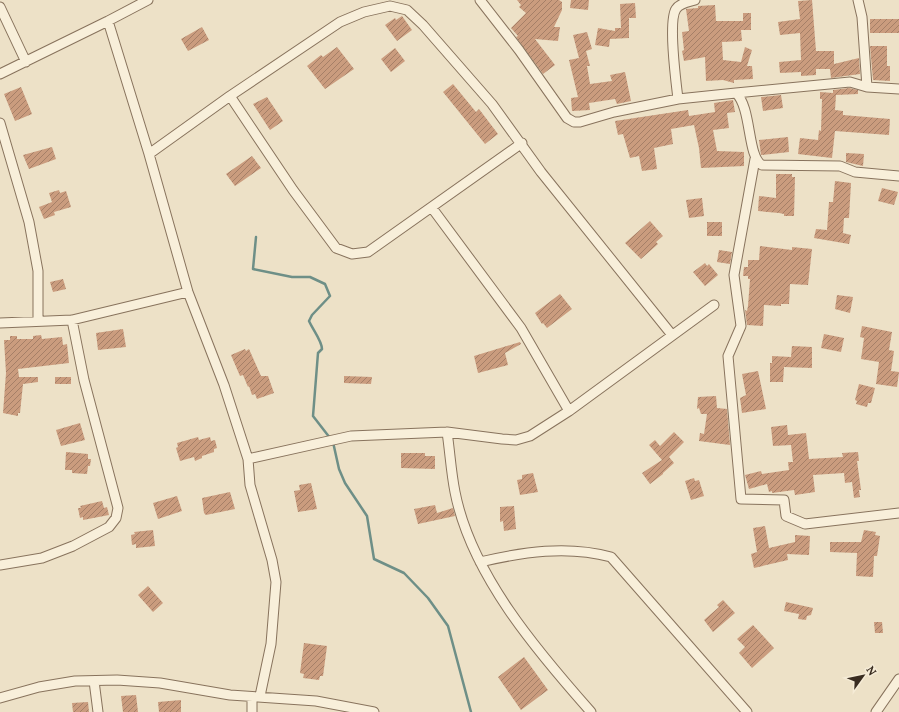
<svg xmlns="http://www.w3.org/2000/svg" width="899" height="712" viewBox="0 0 899 712" font-family="Lora,serif">
<style>
.lines{fill:none;stroke-linecap:round;stroke-linejoin:round}
.stream{stroke:#6e8f87;stroke-width:2.5}
.building{fill:url(#building-hatch)}
.street-casing{stroke:#88735d;stroke-width:11}
.street{stroke:#f8efda;stroke-width:9}
</style>
<defs>
<pattern id="building-hatch" width="6" height="6" patternUnits="userSpaceOnUse"><rect width="6" height="6" fill="#ca9c7e"/><path d="M-1 1l2-2M0 6l6-6M5 7l2-2" fill="none" stroke="#a57f67"/></pattern>
</defs>
<rect width="100%" height="100%" fill="#ede1c7"/>
<g class="lines">
<path class="stream" d="M256 237 253 269 292 277H310L325 284 330 296 312 315 309 321C313 330 322 341 322 349L318 353 313 416 330 438
M333 442 339 469 345 483 367 516 374 559 404 573 428 598 448 626 471 712"/>
</g>
<path class="building" d="M517 0H559L562 2V10L554 27H560L558 41 535 39 555 65 543 74 516 37 518 36 511 28 526 13 519 7 521 5Z
M571 0H589L588 10 570 8Z
M812 0 816 51H834V64L859 58 860 74 831 78 830 69H816V75L801 76V72L780 73 779 62 801 60 800 33 780 35 778 22 800 19 798 1Z
M635 3 636 18H629V38L610 39 609 47 595 45 598 28 615 31V28H621L620 4Z
M715 5 716 21H743V13H751V30H741L742 41 722 42 723 60 741 62 745 47 752 50 747 66H752L753 79 734 80V83L723 80 706 81 705 57 684 61 682 51 684 50 682 32 689 31 686 9 698 8V6Z
M402 16 412 30 397 41 385 25 395 18 396 20Z
M870 19H899V33H870Z
M202 27 209 40 188 51 181 39Z
M587 32 592 49 586 51 590 66H587L590 84 612 81 610 75 625 72 631 101 617 104 615 99 589 103 590 110 572 111 571 98 578 97 569 60 579 58 573 35Z
M870 46H887V66H890V81L873 80Z
M337 47 354 69 325 89 307 66 321 55 323 57Z
M395 48 405 61 391 72 381 59Z
M453 84 476 112 479 109 498 134 485 144 443 92Z
M21 87 32 114 15 121 4 94Z
M849 88 858 90V94L836 95 835 110 843 111V115L890 119 889 135 835 131 832 158 798 154 800 138 818 140 819 130 821 131 822 99H820V92L833 93V90Z
M781 95 783 108 763 111 761 97Z
M267 97 283 121 270 130 253 104Z
M733 100 735 112 727 113 729 128 713 130 717 151 744 152V166L701 168 699 148 694 125 671 129 673 144 654 148 657 169 642 171 639 156 630 158 623 134 618 135 615 121 688 110 689 116 715 112 714 103Z
M788 137 789 152 761 155 759 140Z
M52 147 56 159 29 169 23 155Z
M846 153 864 154 863 166 846 162Z
M252 156 261 168 235 186 226 174Z
M776 174H792V177H795L794 216H784V214L779 213 758 211 759 196 776 198Z
M835 181 851 183 849 218H844L843 233 851 235 849 244 814 238 816 229 827 230 829 202H833Z
M882 188 898 192 894 205 878 201Z
M59 190 60 193 66 191 71 207 54 212 55 215 44 219 39 207 52 202 49 193Z
M702 198 704 216 689 218 686 200Z
M650 221 663 236 656 242 658 244 641 259 625 243Z
M707 222H722V236H707Z
M760 246 792 250V247L812 249 808 285 790 284 789 304H781V306L764 305 763 326 747 325 745 310 747 311 748 306 750 279H748V276H743L744 267H748V260H759Z
M719 250 732 252 730 264 717 262Z
M705 263 707 266 709 264 718 275 705 286 693 272Z
M63 279 66 289 53 292 50 282Z
M560 294 572 309 547 328 543 323 542 324 535 313Z
M837 295 853 297 850 313 835 309Z
M862 326 892 332 889 350 894 351 891 371 899 372 897 387 876 384 879 362 861 359 864 338 860 337Z
M123 329 126 347 98 350 96 333Z
M824 334 844 338 841 352 821 348Z
M41 335 42 339 62 337 63 345 67 344 69 363 18 369 19 377H38V382L23 384 20 413H18V416L3 413 6 373 4 340H10V336H17V339H33V336Z
M520 342 521 344 505 353 508 365 478 373 474 356Z
M792 346 812 347V368L784 367 783 382H770V363H772V356L791 357Z
M245 349 246 351 249 349 261 376H268L274 393 257 399 255 394 252 395 249 386 248 387 243 375 240 376 231 355Z
M758 371 766 409 742 413 740 398 746 395 742 374Z
M344 376 372 377 371 384 344 383Z
M55 377H71V384H55Z
M859 384 875 388 871 403H868L867 407 856 404 857 401 855 400Z
M716 396 717 408 727 409 730 445 699 441 700 433 704 434 707 414H701L699 408 697 409 698 397Z
M80 423 85 440 61 446 56 430Z
M787 425 788 435 806 433 809 459 843 457 842 453 858 452 859 461H857L861 490H859L860 497 854 498 852 482 845 483 844 473 813 475 815 492 795 495 794 490 772 493V491L769 492 767 484 749 489 745 475 761 471 762 474 789 470 788 462H793L791 445 773 446 771 427Z
M674 432 684 442 669 457 674 463 663 473V474L650 484 642 473 662 460 649 445 655 440 660 446Z
M198 437 199 440 210 437 211 441 215 440 217 448 214 449V452L202 456V458L195 461 194 457 180 461 176 448 178 447 177 443Z
M66 452 88 454V459H91L90 466H88L87 474 72 473V470H65Z
M401 453H425V456H435V469L401 468Z
M533 473 538 492 520 495 517 480 522 479V475Z
M694 478 695 481 699 480 704 496 691 500 685 481Z
M311 483 317 509 298 512 294 491 300 490 299 485Z
M230 492 235 509 206 515 204 513 202 498Z
M177 496 182 511 158 519 153 503Z
M102 501 104 508 107 507 109 515 83 520V517L80 518 78 508H81L80 506Z
M435 505 437 513 453 508 455 516 418 524 414 509Z
M514 506 516 529 504 531 503 521 500 522V507Z
M765 526 769 548 795 542V535L810 536 809 555 787 554 788 560 754 568 751 554 757 552 753 528Z
M153 530 155 546 136 548V544L132 545 131 535 135 534 134 532Z
M864 530 876 532 875 535 880 536 877 556H874L873 577 856 576 857 553 830 552V542H861Z
M148 586 163 603 153 612 138 595Z
M723 600 735 613 713 632 704 620 719 607 717 605Z
M786 602 813 608 811 615 807 616 806 620 798 619 799 614 784 611Z
M874 622H882L883 633H875Z
M753 625 774 648 752 668 739 653 745 647 737 639Z
M304 643 327 646 323 676H320L319 680 303 678 304 674 300 673Z
M524 657 548 690 521 710 498 677Z
M136 695 138 712H123L121 696Z
M181 700V712H159L158 702Z
M88 702 89 712H73L72 703Z"/>
<g class="lines">
<defs>
<path id="street" d="M480 0 519 50 567 118 574 122H580L614 112 678 99 736 93C752 108 747 157 762 165L840 166 855 172 899 176
M858 0 862 17 867 87
M0 7 26 62
M108 21 149 154 188 292 224 385 248 459 250 485 272 560 276 582 271 644 260 696
M0 74 108 21 148 0
M736 93 850 82 867 87 899 89
M230 96 293 190 336 248 352 254 368 252 522 143
M678 99C676 82 668 21 676 9 680 3 689 2 695 0
M0 123 29 222 38 271V321
M149 154 230 96 340 22 364 12 390 6 407 10 423 25 492 104 541 172 672 335
M755 159 734 275 741 326 728 356 741 499 784 500 786 516 805 524 899 513
M432 208 521 328 569 411
M0 323 72 320 188 292
M447 432C450 452 451 472 455 492 471 574 537 651 591 712
M248 459 351 436 447 432 502 439 516 440 530 436 569 411 714 305
M480 562C523 552 567 545 611 557L747 712
M0 565 42 558 73 546 109 527 116 518 118 508 84 380 72 320
M94 681 98 712
M0 698 39 687 75 681 117 680 160 683 230 695 316 701 374 712
M252 712V697
M876 712 899 679"/>
</defs>
<use href="#street" class="street-casing"/>
<use href="#street" class="street"/>
</g>
<g transform="translate(863 676) rotate(57)" stroke="#f5ebd6" stroke-width="3" paint-order="stroke">
<path d="M0-3L7 15L0 10L-7 15Z" fill="#392c20"/>
<text y="-6" font-size="11" font-weight="bold" text-anchor="middle" fill="#392c20">N</text>
</g>
</svg>
